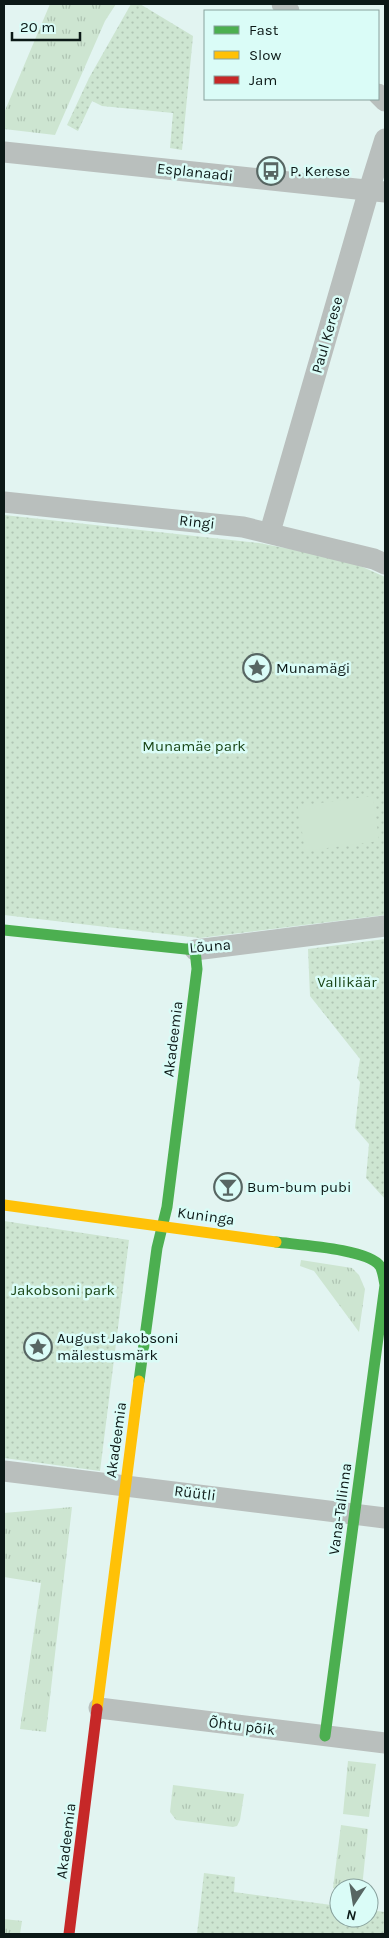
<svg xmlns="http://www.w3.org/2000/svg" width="389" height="1938" viewBox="0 0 389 1938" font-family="Karla,sans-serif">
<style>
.grass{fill:url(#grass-tufts)}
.park{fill:url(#park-dots)}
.garden{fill:#cde5d1}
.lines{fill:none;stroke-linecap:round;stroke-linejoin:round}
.street{stroke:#b9bfbd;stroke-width:21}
.fast{stroke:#4caf50;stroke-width:11}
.slow{stroke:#ffc107;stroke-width:11}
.jam{stroke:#c62828;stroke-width:11}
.labels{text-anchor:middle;stroke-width:5;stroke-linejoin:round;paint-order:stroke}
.poi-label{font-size:15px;fill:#0c1917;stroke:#dafcf7;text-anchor:start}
.street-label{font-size:15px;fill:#0c1917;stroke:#dafcf7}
.park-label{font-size:15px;fill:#184415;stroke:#dafcf7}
</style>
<defs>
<pattern id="grass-tufts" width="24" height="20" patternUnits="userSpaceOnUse" patternTransform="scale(1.25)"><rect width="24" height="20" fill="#cde5d1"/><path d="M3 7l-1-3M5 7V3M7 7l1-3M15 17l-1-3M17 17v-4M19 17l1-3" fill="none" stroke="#afc4b3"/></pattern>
<pattern id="park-dots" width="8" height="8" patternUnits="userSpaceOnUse" patternTransform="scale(1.25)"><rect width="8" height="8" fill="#cde5d1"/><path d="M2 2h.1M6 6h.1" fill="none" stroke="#afc4b3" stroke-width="1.8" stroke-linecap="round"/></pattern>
</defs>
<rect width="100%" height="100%" fill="#e2f4f1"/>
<path class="grass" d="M50 4H116L105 21 55 135 4 129V113Z
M301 1260 352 1268 359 1275 365 1289 359 1332 314 1271 300 1266Z
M72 1507 46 1732 20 1729 41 1583 4 1577V1513Z
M348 1761 376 1764 369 1817 343 1814Z
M173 1785 244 1794 240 1820 237 1826 233 1827 176 1820 170 1812Z
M341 1825 368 1829 362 1888H333Z
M4 1919 22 1921 20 1934H4Z"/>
<path class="park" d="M131 4H140L193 36 182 150 170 148 173 113 102 106 92 101 78 131 67 125 89 78Z
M4 515 259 543 347 560 385 577V915L200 938 4 915Z
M385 939V1199L366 1178 369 1144 355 1128 360 1082 357 1078 360 1059 310 996 308 949Z
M4 1221 129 1240 100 1471 4 1458Z
M204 1873 235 1877 234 1892 339 1906V1918H369V1910L385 1912V1934H197Z"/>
<path class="garden" d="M373 796 379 841 305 851 298 806Z"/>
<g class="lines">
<path class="street" d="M282 4 289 11
M378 94 385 101
M4 152 385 192
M4 502 243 527 374 559 385 564
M270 532 369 190 385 139
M195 950 385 926
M4 1471 385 1518
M99 1708 385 1743"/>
<path class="fast" d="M4 930 195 950 197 969 167 1207 157 1248 139 1381
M276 1242C299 1245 368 1249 380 1266 383 1271 384 1280 385 1285L325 1736"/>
<path class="slow" d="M4 1205 276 1242
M97 1709 139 1381"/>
<path class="jam" d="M69 1934 97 1709"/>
</g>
<defs>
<symbol id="bus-ring" viewBox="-11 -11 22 22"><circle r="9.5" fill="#dafcf7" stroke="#576663" stroke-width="1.5"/><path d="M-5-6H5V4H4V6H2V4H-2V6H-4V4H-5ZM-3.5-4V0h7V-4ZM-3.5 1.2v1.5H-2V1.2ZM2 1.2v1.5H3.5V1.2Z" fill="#576663"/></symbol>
<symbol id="sight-ring" viewBox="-11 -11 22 22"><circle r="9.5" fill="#dafcf7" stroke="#576663" stroke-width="1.5"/><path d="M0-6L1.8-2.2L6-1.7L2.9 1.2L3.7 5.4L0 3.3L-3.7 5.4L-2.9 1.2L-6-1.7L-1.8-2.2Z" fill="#576663"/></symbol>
<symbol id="bar-ring" viewBox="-11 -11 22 22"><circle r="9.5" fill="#dafcf7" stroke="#576663" stroke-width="1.5"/><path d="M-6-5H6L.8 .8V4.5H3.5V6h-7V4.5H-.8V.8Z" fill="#576663"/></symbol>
</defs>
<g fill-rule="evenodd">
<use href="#bus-ring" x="255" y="155" width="32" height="32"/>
<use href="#sight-ring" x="241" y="652" width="32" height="32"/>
<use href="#bar-ring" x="212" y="1171" width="32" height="32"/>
<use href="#sight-ring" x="22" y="1331" width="32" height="32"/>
</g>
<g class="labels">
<g class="poi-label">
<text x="290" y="176">P. Kerese</text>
<text x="276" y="673">Munamägi</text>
<text x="247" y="1192">Bum-bum pubi</text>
<text x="57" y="1343">August Jakobsoni<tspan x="57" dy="17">mälestusmärk</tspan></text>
</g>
<g class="street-label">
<text transform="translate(195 172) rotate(6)" y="5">Esplanaadi</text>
<text transform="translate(327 335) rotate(-74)" y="5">Paul Kerese</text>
<text transform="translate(197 522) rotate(6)" y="5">Ringi</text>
<text transform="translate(210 946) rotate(-5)" y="5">Lõuna</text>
<text transform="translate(173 1039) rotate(-83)" y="5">Akadeemia</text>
<text transform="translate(206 1216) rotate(8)" y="5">Kuninga</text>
<text transform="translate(116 1440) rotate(-82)" y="5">Akadeemia</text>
<text transform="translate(195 1493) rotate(7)" y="5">Rüütli</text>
<text transform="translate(340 1509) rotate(-82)" y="5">Vana-Tallinna</text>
<text transform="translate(242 1726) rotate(7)" y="5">Õhtu põik</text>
<text transform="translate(66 1841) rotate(-83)" y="5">Akadeemia</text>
</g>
<g class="park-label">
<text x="194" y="751">Munamäe park</text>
<text x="347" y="987">Vallikäär</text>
<text x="63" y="1295">Jakobsoni park</text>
</g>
</g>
<rect width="389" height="1938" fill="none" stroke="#0c1917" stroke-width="10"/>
<rect x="204" y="10" width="175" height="90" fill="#dafcf7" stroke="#88a19d"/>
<rect x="214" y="26" width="25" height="8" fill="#4caf50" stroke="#88a19d"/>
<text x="249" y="35" font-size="15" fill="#0c1917">Fast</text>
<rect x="214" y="51" width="25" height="8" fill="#ffc107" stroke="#88a19d"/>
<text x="249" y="60" font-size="15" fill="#0c1917">Slow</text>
<rect x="214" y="76" width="25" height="8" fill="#c62828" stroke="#88a19d"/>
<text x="249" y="85" font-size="15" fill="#0c1917">Jam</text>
<g transform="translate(354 1903) rotate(192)"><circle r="24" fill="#dafcf7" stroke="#88a19d"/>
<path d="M0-4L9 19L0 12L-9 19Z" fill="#576663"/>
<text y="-8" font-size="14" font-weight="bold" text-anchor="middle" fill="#0c1917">N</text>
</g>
<path d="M12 32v8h68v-8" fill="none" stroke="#0c1917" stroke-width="2.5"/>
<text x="20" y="32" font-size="15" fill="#0c1917" stroke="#dafcf7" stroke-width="4" paint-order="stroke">20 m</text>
</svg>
